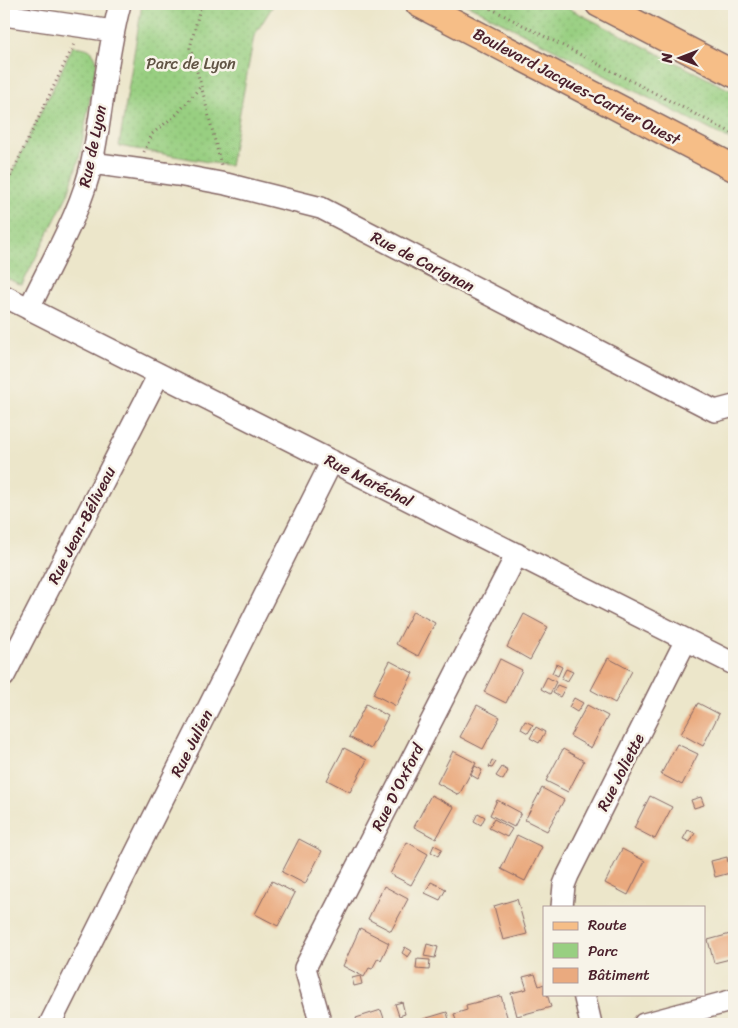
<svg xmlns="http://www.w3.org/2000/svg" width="738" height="1028" viewBox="0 0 738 1028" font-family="Sriracha,sans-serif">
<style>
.green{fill:url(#green-dots);stroke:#717756}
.building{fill:#eaaa7f}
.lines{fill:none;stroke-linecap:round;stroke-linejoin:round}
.minor-casing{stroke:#836563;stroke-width:24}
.major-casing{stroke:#836563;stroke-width:29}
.path{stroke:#836563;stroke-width:3;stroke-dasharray:1 4;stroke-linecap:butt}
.minor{stroke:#fff;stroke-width:21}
.major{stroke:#f6be87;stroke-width:26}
.labels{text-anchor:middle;stroke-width:5;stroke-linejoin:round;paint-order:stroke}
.park-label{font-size:16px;fill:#615445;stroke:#f7f3e8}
.street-label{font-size:16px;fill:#4a1f2b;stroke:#f7f3e8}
</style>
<defs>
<pattern id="green-dots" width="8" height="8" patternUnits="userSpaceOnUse" patternTransform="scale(1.25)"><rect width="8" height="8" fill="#98cf81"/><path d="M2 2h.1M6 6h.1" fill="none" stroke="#84b170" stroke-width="1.8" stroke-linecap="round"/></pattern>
</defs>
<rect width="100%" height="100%" fill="#f7f3e8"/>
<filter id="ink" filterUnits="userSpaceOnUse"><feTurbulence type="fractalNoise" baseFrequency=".02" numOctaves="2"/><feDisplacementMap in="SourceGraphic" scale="10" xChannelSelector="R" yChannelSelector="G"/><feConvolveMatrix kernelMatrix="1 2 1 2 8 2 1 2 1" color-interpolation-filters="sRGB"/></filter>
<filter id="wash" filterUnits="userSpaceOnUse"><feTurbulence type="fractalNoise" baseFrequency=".0096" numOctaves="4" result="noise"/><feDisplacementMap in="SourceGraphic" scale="20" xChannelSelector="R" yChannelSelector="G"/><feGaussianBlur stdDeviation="1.12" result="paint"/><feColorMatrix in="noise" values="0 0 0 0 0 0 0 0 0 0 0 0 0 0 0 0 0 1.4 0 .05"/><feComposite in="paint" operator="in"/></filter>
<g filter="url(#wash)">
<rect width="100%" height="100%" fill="#ece6ca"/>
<path class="green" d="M142 4H274L254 36 230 166 119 146Z
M466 4H560L734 92V142Z
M73 46C86 48 92 47 97 61L79 159 68 194 22 285 4 277V189Z"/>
<g id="blocks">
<path class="building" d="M413 611 435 623 418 656 396 644Z
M524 614 548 627 530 660 507 647Z
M608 658 632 671 615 703 591 690Z
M500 659 522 670 506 703 484 692Z
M390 661 413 673 396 706 373 694Z
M556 664 562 667 558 676 552 673Z
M566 669 573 672 567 682 561 679Z
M547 677 556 682 550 694 541 689Z
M557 685 565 688 560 697 553 693Z
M574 698 583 703 577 712 569 707Z
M698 703 719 714 703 746 681 734Z
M366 704 388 716 371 749 349 737Z
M477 705 500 717 483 749 460 737Z
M587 705 608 716 591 748 570 736Z
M525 721 533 725 528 733 521 729Z
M536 727 545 732 539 743 530 738Z
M677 744 698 754 682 785 661 774Z
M344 748 367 760 350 792 327 780Z
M563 749 584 761 568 792 546 781Z
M453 751 476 763 459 795 437 783Z
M492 760 496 762 492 768 489 767Z
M475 766 482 770 478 779 471 775Z
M502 767 508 771 503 780 496 776Z
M542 788 564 800 547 831 525 820Z
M431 795 454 807 436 839 414 827Z
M650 796 672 807 655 839 634 828Z
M701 797 704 805 694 808 691 800Z
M497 800 521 813 514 827 490 815Z
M478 813 485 817 481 825 474 821Z
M494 819 512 829 507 837 489 828Z
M688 830 695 833 690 842 683 839Z
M517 835 542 847 525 881 501 869Z
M299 839 322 851 305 884 282 872Z
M407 842 428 854 411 885 390 874Z
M434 845 442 849 438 856 431 852Z
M622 849 645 861 628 895 605 883Z
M727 857 730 873 715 877 711 861Z
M272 881 295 893 278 926 255 914Z
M431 882 446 889 440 900 425 893Z
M384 886 408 899 391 931 368 919Z
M517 899 527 934 503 940 494 906Z
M360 928 389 943 381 960 378 958 372 969 369 968 364 977 343 966Z
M734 933V958L714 963 708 940Z
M427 944 438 947 435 958 424 956Z
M405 947 412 951 408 957 402 953Z
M417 959 430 960 429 970 416 969Z
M535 974 539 986 544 984V994H547L551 1007 517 1016 511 993 527 989 523 977Z
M360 976 362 984 354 986 352 978Z
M501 996 508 1020 493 1024H457L454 1014 467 1010 466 1005Z
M402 1002 405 1014 399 1016 395 1004Z
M381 1010 386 1024H358L356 1018Z
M447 1012 450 1024H407Z"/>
</g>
</g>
<g filter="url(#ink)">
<use href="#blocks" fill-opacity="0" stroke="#836563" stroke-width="1"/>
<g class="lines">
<defs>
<path id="minor" d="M4 15 113 31
M92 163 178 175 226 184 321 208 715 411 734 406
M4 296 734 664
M29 309C51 261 81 213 92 162 103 109 106 56 120 4
M4 676 159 374
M562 907 564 885 568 875 686 640
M584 994 591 1024
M50 1024 332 461
M321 1024 305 968 517 554
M644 1024 734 1000"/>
<path id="major" d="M419 4 734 168
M599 4 734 74"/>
</defs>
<use href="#minor" class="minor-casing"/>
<use href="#major" class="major-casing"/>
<path class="path" d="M201 4 190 48 201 85 221 165
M482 4 734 134
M144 152 152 134 178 113 201 86
M4 190 74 44"/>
<use href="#minor" class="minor"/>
<use href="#major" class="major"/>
</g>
</g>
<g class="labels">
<g class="park-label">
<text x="191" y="69">Parc de Lyon</text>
</g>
<g class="street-label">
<text transform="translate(577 86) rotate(28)" y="6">Boulevard Jacques-Cartier Ouest</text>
<text transform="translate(92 146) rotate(-78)" y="6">Rue de Lyon</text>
<text transform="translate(423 261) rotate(27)" y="6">Rue de Carignan</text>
<text transform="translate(369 480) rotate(27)" y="6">Rue Maréchal</text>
<text transform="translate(81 525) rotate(-63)" y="6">Rue Jean-Béliveau</text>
<text transform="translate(191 743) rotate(-63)" y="6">Rue Julien</text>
<text transform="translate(620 772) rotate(-63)" y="6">Rue Joliette</text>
<text transform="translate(397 787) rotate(-63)" y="6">Rue D'Oxford</text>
</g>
</g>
<rect width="738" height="1028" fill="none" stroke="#f7f3e8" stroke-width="20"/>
<rect x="543" y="906" width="162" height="90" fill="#f7f3e8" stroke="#b29e9c"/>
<rect x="553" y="922" width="25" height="8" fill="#f6be87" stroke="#b29e9c"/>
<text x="588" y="930" font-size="15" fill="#4a1f2b">Route</text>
<rect x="553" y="943" width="25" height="15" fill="#98cf81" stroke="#b29e9c"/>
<text x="588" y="956" font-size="15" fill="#4a1f2b">Parc</text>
<rect x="553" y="968" width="25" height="15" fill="#eaaa7f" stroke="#b29e9c"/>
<text x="588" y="980" font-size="15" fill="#4a1f2b">Bâtiment</text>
<g transform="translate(680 58) rotate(270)" stroke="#f7f3e8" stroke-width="4" paint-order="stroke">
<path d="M0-4L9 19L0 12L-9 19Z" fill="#4a1f2b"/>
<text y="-8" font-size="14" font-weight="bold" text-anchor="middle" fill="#4a1f2b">N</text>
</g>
</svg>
